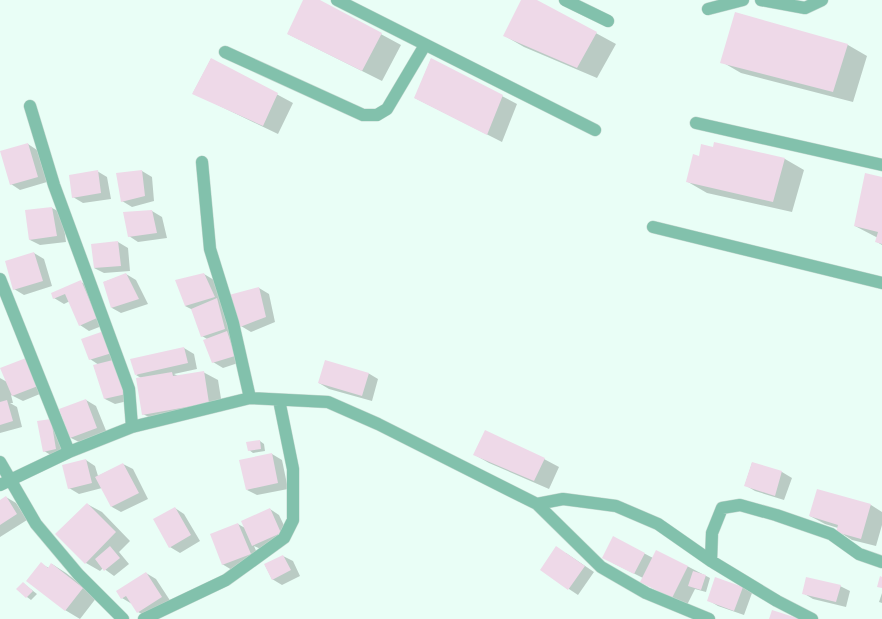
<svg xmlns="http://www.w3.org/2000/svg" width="882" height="619" viewBox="0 0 882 619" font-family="Ubuntu,sans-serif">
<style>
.shadow{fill:#0003}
.building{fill:#eed9e8}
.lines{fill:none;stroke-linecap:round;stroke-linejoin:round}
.minor-casing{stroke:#c6d9d1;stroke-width:13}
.minor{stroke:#82c1ac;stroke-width:12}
</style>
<rect width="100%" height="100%" fill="#e9fef6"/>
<path class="shadow" d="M304 0H318L401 45 382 81 288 34Z
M522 0H535L616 44 597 78 524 47 505 36Z
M736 13 848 45 867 56 853 102 741 73 722 62Z
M211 59 293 103 278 134 193 93Z
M431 59 517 104 502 142 415 98Z
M28 144 37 150 47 182 20 190 11 184Z
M714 148 785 159 804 170 792 212 707 193 688 182 699 157Z
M97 171 107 177 111 199 83 203 73 197Z
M142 171 152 177 154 201 132 207 122 201Z
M882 178V245L877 242 878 238 855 226Z
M52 208 62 213 66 242 40 245 30 240 26 211Z
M152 211 162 217 167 238 138 242 129 236Z
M118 242 128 248 130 271 104 273 94 268Z
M34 253 44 259 52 286 24 295 14 289Z
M126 274 136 280 148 304 121 313 112 308 104 282Z
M204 274 214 280 244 361 223 368 213 362 207 339 202 336 193 310 185 306Z
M81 282 91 287 107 324 89 331 80 325 70 301 64 304 54 298Z
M259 288 269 294 275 322 251 332 241 326Z
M104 332 136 399 115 404 105 399 94 366 99 365 90 359Z
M184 348 194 354 197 369 174 374 178 376 203 372 218 380 223 411 158 422 143 414 141 378 136 375Z
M2 369 47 391 23 401 11 395 13 403H10L17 407 22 427 0 433V378L7 382Z
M368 373 378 379 372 401 329 389 319 383Z
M86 400 96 406 107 433 81 443 71 438 60 410Z
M51 420 66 455 54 457 44 451Z
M260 441 264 444 265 451 253 453 249 450Z
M272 454 282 460 288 489 257 495 247 490Z
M475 455 544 459 559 467 549 489 489 463Z
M86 460 95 466 98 476 123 464 133 469 148 499 121 512 112 507 102 488 79 494 69 488Z
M752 463 782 472 792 478 784 500 755 491 745 485Z
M6 497 16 503 27 520 0 537V501Z
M87 504 102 512 130 541 119 552 129 564 114 576 103 568 100 571 86 563Z
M871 505 882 512V525L876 546 852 540 838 531V528L825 524 810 516Z
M175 508 184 514 200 541 180 553 170 547Z
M270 509 279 515 290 538 263 550 254 546 260 560 232 570 222 564 238 524 245 528Z
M613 537 653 558 687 566 710 578 706 592 695 589 687 605 641 582 643 578 613 563Z
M566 553 594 572 578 595 569 589Z
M283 556 293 561 300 576 282 585 272 579 265 565Z
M41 564 49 568 52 564 66 573 97 597 80 619 65 610Z
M146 573 156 579 171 602 148 617 138 612 132 604 122 598Z
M23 583 37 594 31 600 27 597Z
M840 586 850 591 846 607 813 599 803 593Z
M742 587 752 593 744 615 718 606 708 600Z
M882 593V603L879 602Z"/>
<path class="building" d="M303 0H320L382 33 362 71 287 34Z
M521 0H537L597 32 577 68 503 36Z
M735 12 848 44 833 92 720 63Z
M211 58 278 93 263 126 192 94Z
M431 58 503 95 487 135 414 98Z
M714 142 785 158 773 202 686 182 693 154 699 156 701 144 713 147Z
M28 143 38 177 10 185 0 151Z
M98 170 101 193 72 198 69 175Z
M142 170 145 196 121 202 116 173Z
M865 173 882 177V244L875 242 878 232 854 226Z
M52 207 57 236 29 240 25 210Z
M152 210 157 233 128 237 123 212Z
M118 241 121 266 94 268 91 244Z
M34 252 43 281 13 290 5 261Z
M126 273 139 299 111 308 103 282Z
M204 273 215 297 185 306 175 280Z
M81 280 97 318 79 326 65 294 53 299 51 293Z
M259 287 266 317 240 327 229 295Z
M217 298 225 329 201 337 191 309Z
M104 331 112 353 89 360 81 339Z
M227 331 235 356 212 363 203 340Z
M184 347 188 363 135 375 130 359Z
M26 358 38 386 12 396 0 368Z
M113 360 126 394 104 399 93 365Z
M325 360 369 373 362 396 318 383Z
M204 371 209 403 142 415 136 378 172 372 173 376Z
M86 399 97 428 70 438 59 409Z
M7 400 13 421 0 425V402Z
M51 419 56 449 43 452 37 421Z
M485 430 545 458 534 481 473 455Z
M260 440 261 449 248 451 246 442Z
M272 453 278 483 246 490 239 460Z
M86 459 92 483 68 489 62 465Z
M752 462 782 471 775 496 744 486Z
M123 463 139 493 111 507 95 477Z
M817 489 871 504 861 539 836 532 838 525 809 516Z
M6 496 17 514 0 525V500Z
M87 503 116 532 85 564 55 534Z
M175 507 191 535 169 548 153 519Z
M270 508 281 533 252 546 241 521Z
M238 523 251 554 222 565 210 534Z
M613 536 645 553 634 574 602 558Z
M110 546 120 558 104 571 95 559Z
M556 546 585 566 568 590 540 570Z
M656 550 688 566 672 598 640 582Z
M283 555 291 570 272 580 264 564Z
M41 562 48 568 51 563 83 588 65 611 26 581Z
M693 571 706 575 701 590 688 586Z
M146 572 162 597 137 613 126 596 121 599 116 591Z
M880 576 882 577V588L877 587Z
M715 577 743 587 734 611 707 601Z
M806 577 841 585 836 602 802 594Z
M23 582 33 591 26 598 16 589Z
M772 610 800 619H769Z"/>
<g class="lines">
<defs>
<path id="minor" d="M337 0 595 130
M565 0 608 21
M761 0 805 8 822 0
M708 9 743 0
M225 52 363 115H377L387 109 425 45
M30 106 54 185 129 389 132 427
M696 123 882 165
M202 162 210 249 233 323 250 398
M653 227 882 283
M0 279 69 452
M0 462 36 524 78 574 123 619
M0 485 69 452 132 427 250 398 328 402 378 424 537 504 601 567 646 593 709 619
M537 504 563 499 616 506 658 524 711 561 777 601 812 619
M711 561 712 533 722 508 740 505 776 515 831 534 859 554 882 562
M144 619 226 580 284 538 293 520V469L279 400"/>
</defs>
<use href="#minor" class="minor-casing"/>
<use href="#minor" class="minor"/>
</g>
</svg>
